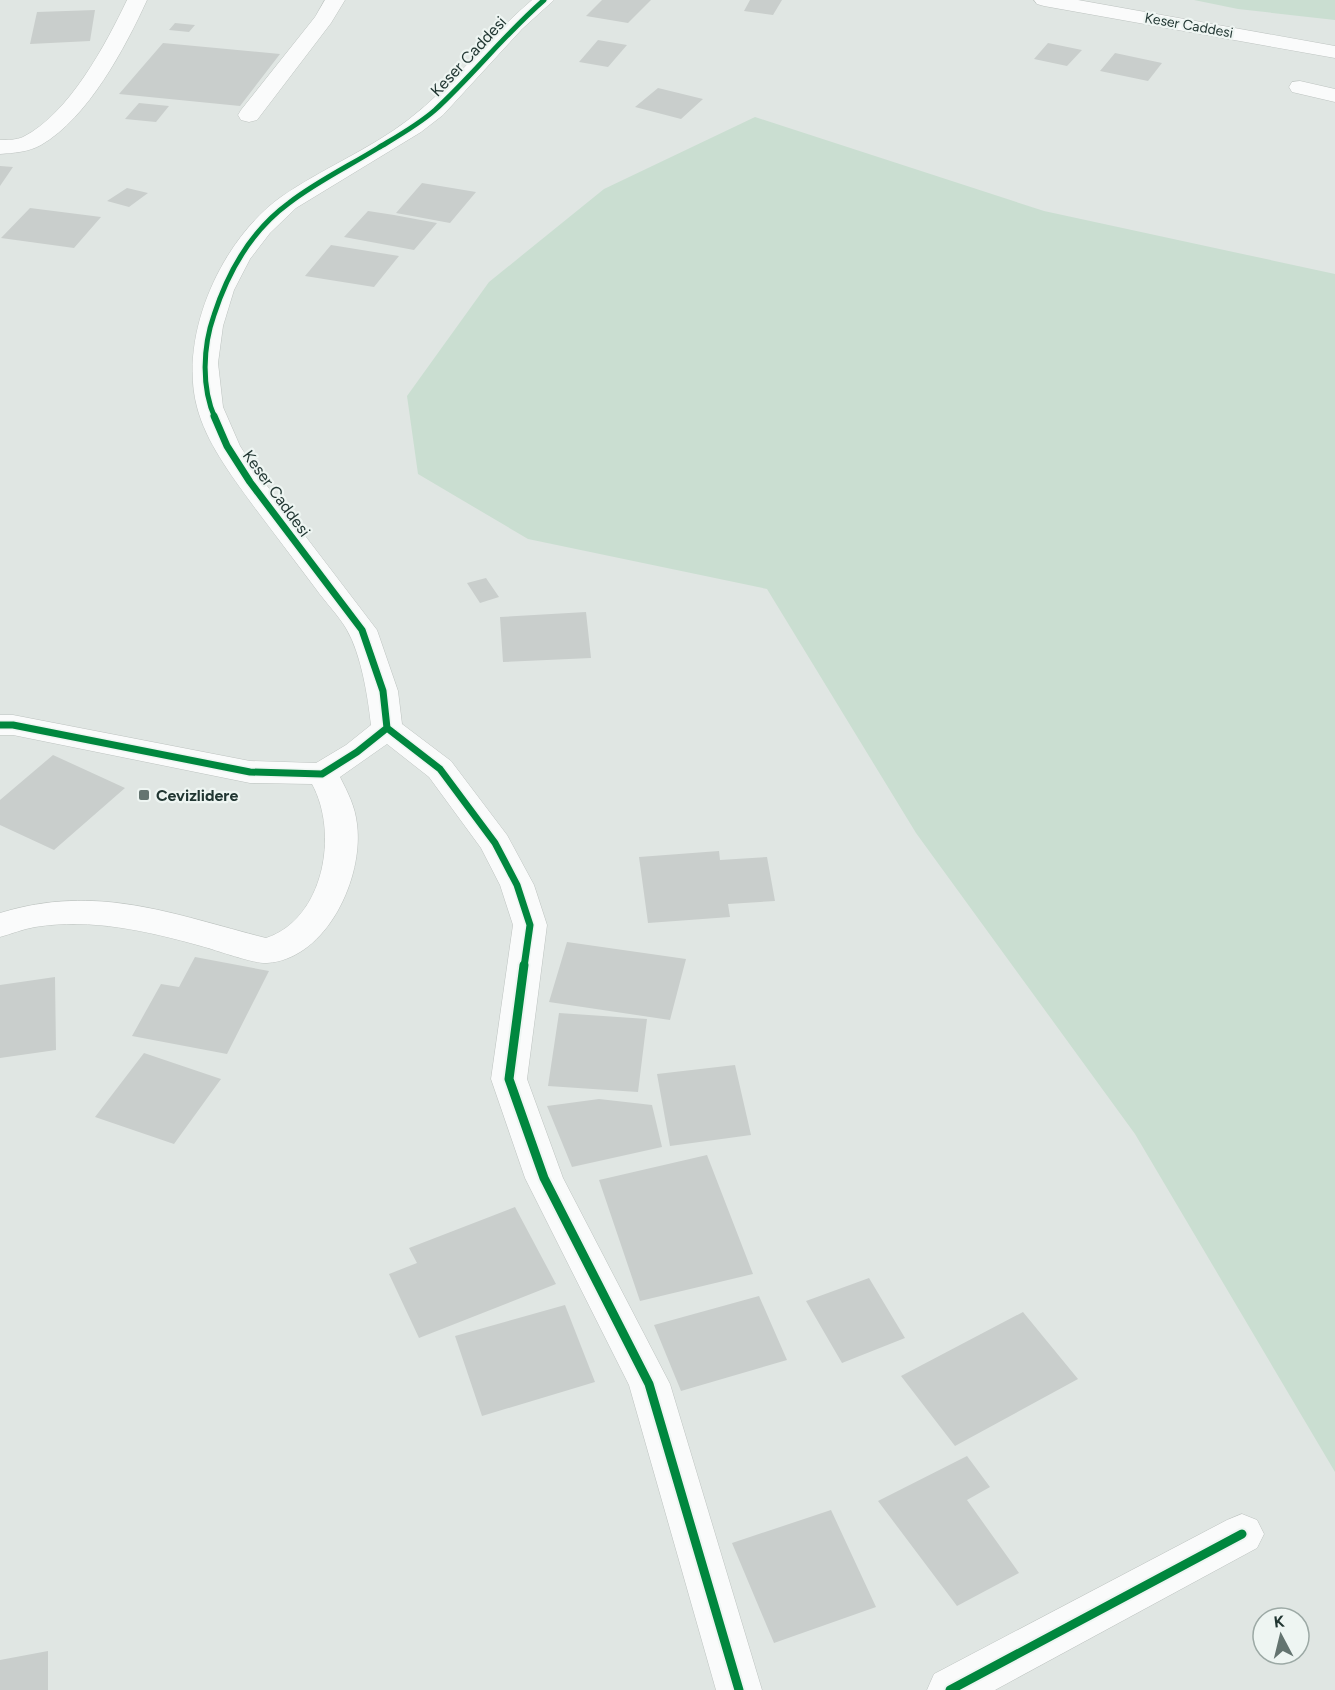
<svg xmlns="http://www.w3.org/2000/svg" width="1335" height="1690" viewBox="0 0 1335 1690" font-family="Figtree,sans-serif">
<style>
.green{fill:#caded1}
.building{fill:#c9cecc}
.lines{fill:none;stroke-linecap:round;stroke-linejoin:round}
.minor-casing{stroke:#bdc3c0;stroke-width:1}
.minor{fill:#fafbfb;fill-rule:evenodd}
.cycleway-far2-casing{stroke:#eef5f2;stroke-width:8}
.cycleway-far1-casing{stroke:#eef5f2;stroke-width:10}
.cycleway-casing{stroke:#eef5f2;stroke-width:13}
.cycleway-far2{stroke:#00873e;stroke-width:5}
.cycleway-far1{stroke:#00873e;stroke-width:7}
.cycleway{stroke:#00873e;stroke-width:9}
.poi-dot{fill:#647470;stroke:#eef5f2;stroke-width:2}
.labels{text-anchor:middle;stroke-width:4.5;stroke-linejoin:round;paint-order:stroke}
.far-street-label{font-size:14px;fill:#213632;stroke:#eef5f2}
.street-label{font-size:16px;fill:#213632;stroke:#eef5f2}
.poi-label{font-size:16px;font-weight:bold;fill:#213632;stroke:#eef5f2;text-anchor:start}
</style>
<rect width="100%" height="100%" fill="#e0e6e3"/>
<path class="green" d="M1194 0H1335V20L1238 9Z
M755 117 1044 211 1335 274V1472L1135 1134 916 833 767 589 528 539 418 474 407 396 489 282 604 189Z"/>
<path class="building" d="M602 0H651L628 23 586 16Z
M750 0H782L773 15 744 11Z
M95 10 90 41 30 44 37 12Z
M175 23 195 25 189 32 169 30Z
M598 40 627 45 608 67 579 62Z
M163 43 280 54 240 106 119 94Z
M1048 43 1082 50 1067 66 1034 59Z
M1115 53 1162 63 1148 81 1100 71Z
M658 88 703 99 681 119 635 107Z
M139 103 169 106 156 122 125 119Z
M0 166 13 167 0 186Z
M422 183 476 192 450 223 396 213Z
M127 188 148 193 129 207 107 201Z
M30 208 101 217 74 248 1 238Z
M368 211 394 215 437 223 414 250 344 237Z
M331 245 399 256 374 287 305 276Z
M486 578 499 597 480 603 467 583Z
M586 612 591 658 503 662 500 617Z
M53 755 125 788 54 850 0 825V800Z
M719 851 720 860 767 857 775 901 728 904 730 917 648 923 639 857Z
M567 942 686 959 670 1020 549 1002Z
M195 957 269 971 227 1054 132 1036 161 984 179 987Z
M55 977 56 1050 0 1058V985Z
M559 1013 647 1019 638 1092 548 1086Z
M144 1053 221 1079 174 1144 95 1117Z
M735 1065 751 1135 670 1146 657 1074Z
M599 1099 652 1105 662 1147 572 1167 547 1106Z
M707 1155 753 1274 640 1301 599 1180Z
M515 1207 556 1284 419 1338 389 1274 417 1263 409 1248Z
M869 1278 905 1338 842 1363 806 1301Z
M759 1296 787 1360 681 1391 654 1325Z
M565 1305 595 1382 482 1416 455 1336Z
M1023 1312 1078 1379 955 1446 901 1376Z
M967 1456 990 1487 967 1500 1019 1573 957 1606 878 1501Z
M831 1510 876 1607 774 1643 732 1543Z
M48 1651V1690H0V1660Z"/>
<g class="lines">
<defs>
<path id="minor" d="M127 0H147C125 48 88 118 41 145 29 152 13 153 0 154V140C8 140 16 140 23 137 69 114 106 44 127 0Z
M325 0H345L331 23 257 120 249 122 241 120 238 115 241 110 315 17Z
M532 0H554L522 29 443 115 421 132 296 208 270 233 250 259 234 290 223 326 218 363 223 407 240 446 261 478 377 630 398 691 402 724 451 761 507 835 534 885 547 925 527 1079 563 1178 670 1384 762 1690H716L629 1385 525 1178 491 1079 513 925 500 885 481 848 429 777 387 744 340 777C348 793 355 806 357 824 364 877 327 959 267 963 254 964 216 950 201 946 147 931 91 918 35 927 23 929 11 934 0 937V913C97 883 172 914 266 938 324 919 339 833 312 784L250 783 13 735H0V715H13L250 761 316 763 346 745 371 725C368 697 361 654 347 630 339 616 326 603 316 589 295 561 273 532 252 504 231 475 206 442 197 407 178 335 222 239 281 197 321 169 369 150 408 120 454 85 488 37 532 0Z
M1034 0H1078L1335 46V58L1044 6 1037 4Z
M1300 81 1335 89V102L1292 92 1289 87 1292 82Z
M1242 1514 1257 1520 1264 1534 1257 1548 995 1690H927L934 1674 1227 1520Z"/>
</defs>
<use href="#minor" class="minor-casing"/>
<use href="#minor" class="minor"/>
<defs>
<path id="cycleway-far2" d="M215 418C201 387 203 346 214 315 228 272 252 230 289 203 316 182 349 166 378 148 398 136 418 125 435 110 473 75 505 34 544 0"/>
<path id="cycleway-far1" d="M0 725H13L250 772 322 774 357 752 387 728 383 691 362 630 250 482 227 446 214 416
M387 728 440 769 495 843 517 885 530 925 524 967"/>
<path id="cycleway" d="M524 965 509 1079 544 1178 649 1384 739 1690
M950 1690 1242 1534"/>
</defs>
<use href="#cycleway-far2" class="cycleway-far2-casing"/>
<use href="#cycleway-far1" class="cycleway-far1-casing"/>
<use href="#cycleway" class="cycleway-casing"/>
<use href="#cycleway-far2" class="cycleway-far2"/>
<use href="#cycleway-far1" class="cycleway-far1"/>
<use href="#cycleway" class="cycleway"/>
</g>
<rect class="poi-dot" x="138" y="789" width="12" height="12" rx="3"/>
<g class="labels">
<g class="far-street-label">
<text transform="translate(1189 25) rotate(10)" y="5">Keser Caddesi</text>
</g>
<g class="street-label">
<text transform="translate(468 56) rotate(-47)" y="6">Keser Caddesi</text>
<text transform="translate(277 493) rotate(54)" y="6">Keser Caddesi</text>
</g>
<g class="poi-label">
<text x="156" y="801">Cevizlidere</text>
</g>
</g>
<g transform="translate(1281 1636) rotate(353)"><circle r="28" fill="#eef5f2" stroke="#9ca9a5" stroke-width="1.5"/>
<path d="M0-4.5L10 22L0 15L-10 22Z" fill="#647470"/>
<text y="-9" font-size="16" font-weight="bold" text-anchor="middle" fill="#213632">K</text>
</g>
</svg>
